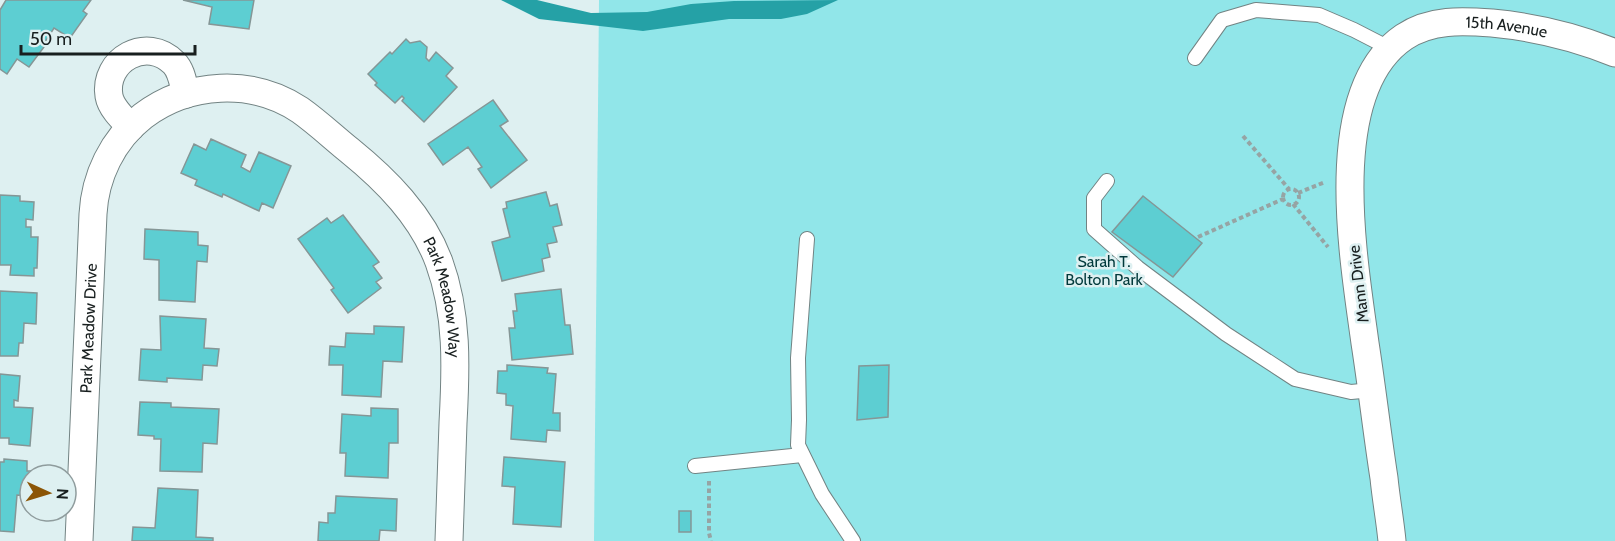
<svg xmlns="http://www.w3.org/2000/svg" width="1615" height="541" viewBox="0 0 1615 541" font-family="Cabin,sans-serif">
<style>
.green{fill:#91e6e9}
.water{fill:#25a1a6}
.building{fill:#5dced2;stroke:#859696;stroke-width:1.5}
.lines{fill:none;stroke-linecap:round;stroke-linejoin:round}
.service-casing{stroke:#728383;stroke-width:16}
.minor-casing{stroke:#728383;stroke-width:29}
.path{stroke:#96a4a4;stroke-width:4;stroke-dasharray:4.5 3;stroke-linecap:butt}
.service{stroke:#fff;stroke-width:14}
.minor{stroke:#fff;stroke-width:27}
.labels{text-anchor:middle;stroke-width:5;stroke-linejoin:round;paint-order:stroke}
.street-label{font-size:16px;fill:#181f1f;stroke:#def0f1}
.park-label{font-size:16px;fill:#01393b;stroke:#def0f1}
</style>
<rect width="100%" height="100%" fill="#def0f1"/>
<path class="green" d="M599 0H1615V541H594Z"/>
<path class="water" d="M501 0H537L591 13 647 12 691 4 734 1 838 0 807 14 781 19H729L643 31 539 19Z"/>
<path class="building" d="M6 0H91L83 11 87 14 70 38 54 28 45 42 47 43 29 67 17 59 7 74 0 69V10Z
M183 0H254L249 29 209 24 212 7Z
M406 39 410 43 420 41 427 47 426 58 429 61 436 52 453 68 446 76 457 87 424 122 402 101 404 98 402 96 395 103 375 85 377 83 368 74 390 52 392 54Z
M493 100 508 121 500 126 527 160 491 188 478 169 482 167 468 147 443 165 428 144Z
M211 139 246 155 241 167 250 172 259 152 291 166 273 208 262 203 259 211 223 194 222 197 195 185 197 180 181 173 194 144 206 150Z
M546 192 550 206 557 204 562 225 553 227 557 242 547 244 550 257 542 259 544 271 502 281 492 242 510 237 503 209 507 208 506 202Z
M0 195 20 196V201L34 202 33 220 26 219V227H31V237H38L37 268H34V276L10 275 11 265H0Z
M1143 196 1202 243 1173 277 1112 232Z
M343 215 379 262 373 266 382 278 376 282 381 288 348 313 331 290 334 288 298 239 327 218 331 223Z
M145 229 198 232V245L208 246 207 262 197 261 195 302 159 300V260L144 259Z
M561 289 565 325H570L573 354 512 360 509 328H515L513 311H517L515 294Z
M0 291 37 293 36 324 24 323 23 343H19L18 356H0Z
M160 316 206 319 204 348 219 349 217 366 203 365 202 380 167 378V382L139 380 141 349 161 350Z
M374 326 404 327 402 362 383 361 381 397 342 395 343 365H329L330 346 345 347 346 333 374 334Z
M507 365 548 368 547 373 556 374 553 413H560V431L547 430 546 442 511 439 513 406 506 405V394L497 393 498 371H507Z
M889 365 888 417 857 420 859 366Z
M0 374 20 376 18 401 14 400V407L33 408 30 446 9 444V438H0Z
M140 402 171 403V407L219 409 217 444 203 443 202 472 160 471 161 439H154V436L138 435Z
M371 408 398 409V443H389L388 478 345 476 346 453H340L342 414 371 416Z
M504 457 565 462 561 527 513 524 515 487 502 486Z
M4 459 27 461V471H31L29 496 17 495 14 532 0 531V462H4Z
M158 488 198 490 196 537 213 538V541H132L133 527 155 528Z
M336 496 397 499 396 531 380 530 379 541H318L319 522 328 523V513H335Z
M679 511H691V532H679Z"/>
<g class="lines">
<defs>
<path id="service" d="M1195 58 1222 20 1256 10 1319 15 1354 30 1391 49
M1107 181 1094 198V229L1138 268 1226 334 1295 379 1351 392 1372 390
M807 239 798 358 799 420 798 445 822 494 853 541
M695 466 802 455"/>
<g id="minor">
<path d="M131 127C123 119 111 108 109 96 103 60 147 35 174 63 182 71 183 84 186 94"/>
<path id="s1" d="M79 541 93 214C95 177 112 140 143 116 188 82 252 78 300 110 317 122 333 137 349 150 386 180 422 216 439 262 458 314 456 368 453 423 452 462 450 502 449 541"/>
<path id="s2" d="M1392 541C1390 520 1386 499 1384 478 1377 433 1372 388 1365 343 1354 261 1323 92 1404 37 1431 19 1462 21 1492 23 1534 27 1576 37 1615 53"/>
</g>
</defs>
<use href="#service" class="service-casing"/>
<use href="#minor" class="minor-casing"/>
<path class="path" d="M1243 136 1289 189
M1283 197a8 8 0 1 1 16 0a8 8 0 1 1-16 0Z
M1298 193 1325 182
M1293 204 1328 247
M1198 237 1283 199
M709 481V533L711 541"/>
<use href="#service" class="service"/>
<use href="#minor" class="minor"/>
</g>
<g class="labels">
<g class="street-label">
<text dy="6" stroke="none"><textPath href="#s2" startOffset="628">15th Avenue</textPath></text>
<text transform="translate(1358 284) rotate(-97)" y="6">Mann Drive</text>
<text dy="6" stroke="none"><textPath href="#s1" startOffset="852">Park Meadow Way</textPath></text>
<text dy="6" stroke="none"><textPath href="#s1" startOffset="213">Park Meadow Drive</textPath></text>
</g>
<g class="park-label">
<text x="1104" y="267">Sarah T.<tspan x="1104" dy="18">Bolton Park</tspan></text>
</g>
</g>
<g transform="translate(48 493) rotate(94)"><circle r="28" fill="#def0f1" stroke="#8f9c9d" stroke-width="1.5"/>
<path d="M0-4.5L10 22L0 15L-10 22Z" fill="#8b5506"/>
<text y="-9" font-size="16" font-weight="bold" text-anchor="middle" fill="#181f1f">N</text>
</g>
<path d="M21 45v9h174v-9" fill="none" stroke="#181f1f" stroke-width="3"/>
<text x="30" y="45" font-size="18" fill="#181f1f" stroke="#def0f1" stroke-width="4.5" paint-order="stroke">50 m</text>
</svg>
